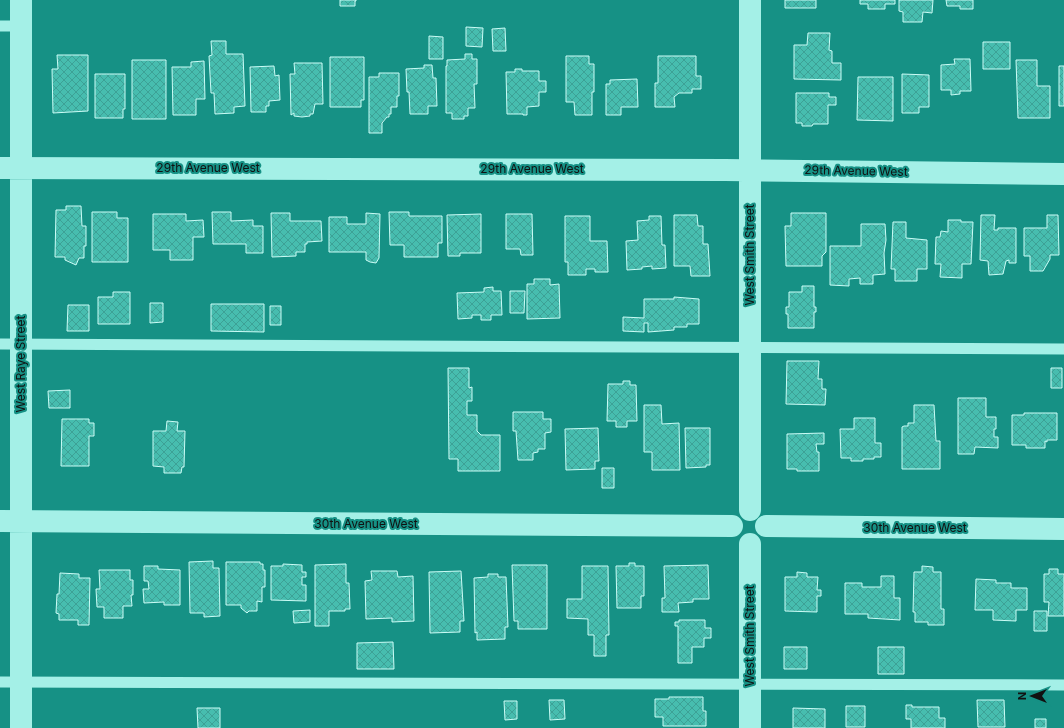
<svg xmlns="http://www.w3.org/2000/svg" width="1064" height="728" viewBox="0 0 1064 728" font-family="Inter,sans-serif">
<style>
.building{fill:url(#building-cross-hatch);stroke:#cbfcf6}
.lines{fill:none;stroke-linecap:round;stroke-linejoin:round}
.service{stroke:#a4f0e7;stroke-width:11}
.minor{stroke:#a4f0e7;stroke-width:22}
.labels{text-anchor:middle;stroke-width:4;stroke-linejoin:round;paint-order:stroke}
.street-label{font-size:12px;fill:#111;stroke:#169185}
</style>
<defs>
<pattern id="building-cross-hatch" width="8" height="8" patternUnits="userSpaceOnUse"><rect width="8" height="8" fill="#47bdaf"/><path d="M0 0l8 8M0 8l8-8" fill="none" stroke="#3da196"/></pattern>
</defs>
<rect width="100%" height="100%" fill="#169185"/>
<path class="building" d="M340 0H356V1H355V6H340Z
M785 0H816V8H785Z
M860 0H895V4H885V9H868V4H860Z
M899 0H933L932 13 923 12 922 22H903V12L899 11Z
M946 0H973V9H960V6H947Z
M466 27 483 28 482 47 466 46Z
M505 28 506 51H493L492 29Z
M808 33H830L829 50 832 51V63H841V80L794 79V45H807Z
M429 36 443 37V59H429Z
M211 41H226V54H243L245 106 234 107V113L215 114 214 93H211L209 56 212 55Z
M983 42H1010V69H983Z
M465 54H472V59H477V84H474L475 108H468V116H464V119H452V113H446V66H447V60L465 59Z
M57 55H88V111L53 113 52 69H58Z
M566 56H589V64H594V92H592V115H575L574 102H566Z
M658 56H696V76H701V89H692V93H679L674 97 675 107H655V83H658Z
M330 57H364V100H361V107H330Z
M954 59H970L971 91H960V94L951 95V90H941V65L955 64Z
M132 60H166V119H132Z
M1016 60H1037V86H1050V118H1018Z
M204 61 205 99H196V115H173L172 67H191V62Z
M294 63H322L323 104H315L313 114H310V116L302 117 294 116V113L291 115 290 74H295Z
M424 65H432L433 78H436L437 106H428V114H410L409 92H407L406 69 424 68Z
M274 66 275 76 279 75 280 100 269 101V106H266V112H251L250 67Z
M1059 66H1064V106H1059Z
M515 69H522V71H539V81H546V92H539V106L527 107V115H523V114H507L506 72H515Z
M379 73H399V96H397V107H391V114H389V117H387L382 123V133H369V77H379Z
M95 74H125V109H123V118H95Z
M902 74 929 75V107H919V113H902Z
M858 77H893V121L857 120Z
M637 79 638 107H621V115H606V84H610V80Z
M796 93H829V97H836V105H828V124H813L812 126H802V123H796Z
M66 206H81L82 226H86V246H84V258H79L76 265 65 260V257H55L56 210H66Z
M92 212H117V218H128V262H92Z
M212 212H231V221L253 220V226H263V253H246V244H213Z
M389 212H409V216H442V243H438V257H404V245H390Z
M271 213H290V221H321L322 241 307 242V244H305V252H296V256L272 257Z
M366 213 380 214 379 258 376 263 370 262 366 260V252H329V217H347V224H366Z
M791 213H826V252L822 256V266H786L785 226H791Z
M153 214H186V221L203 220 204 237H193V260H170V250H153Z
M481 214V253H460V256H448L447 215Z
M506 214H532L533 255H521L520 249H506Z
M674 215H697L698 226H703V244H708L710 276H691L690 266H674Z
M981 215H995L994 230H998V228H1016V263H1009V260L1006 261 1003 274 989 275 988 261 980 260Z
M1047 215H1058L1059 255H1050V259L1043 271H1030V256H1024V228H1047Z
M565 216H590V241H607L608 272H595V269H586V275H568V262H565Z
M649 216H661L662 245H665L666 268 652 269V266L642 267V269L627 270 626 241 638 240 637 221 649 220Z
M948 220H961V222H973L971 264H962V278L940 277 941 264H935L936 237H940L941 231 948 232Z
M893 222H906V238L927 240V269H917V281H895V269H891Z
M861 224H885L886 240 884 253 885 274 873 275V284H860V278L849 279V286L830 285V246H861Z
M534 279H550V285L559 284 560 318 527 319V284H534Z
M802 286H814V307H816V312H814V328H788V314H786V307H789V292H802Z
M493 287V291H501L502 315H491V320H481V315H472V318L458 319 457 293 484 292V288Z
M510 291H525L524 313H510Z
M113 292H130V324H98V297H113Z
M674 297 699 299V324H687V327H674V330L648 332V323H644V332L623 331V317L644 318V299H674Z
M150 303H163V322L150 323Z
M211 304H264V332L211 331Z
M68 305H89V331H67Z
M270 306H281V325H270Z
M787 361H819L818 379H822V389H826L825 405 786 404Z
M448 368H469V388L472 387V401H467V415H477V431L481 435H500V471H458V459H449Z
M1051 368H1062V388H1051Z
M623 381H630V385H636L637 421H627V427H616V421H607L608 384H623Z
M70 390V408H49L48 391Z
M958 398H986V417H996V429H994V437H998V448L975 447 974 454H958Z
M644 405H661L662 424 679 423 680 470H652V452H644Z
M914 405H934L936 441H940V469H902V427L904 426H908V423H914Z
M513 412H543V419H551V432L545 433V449H538V452L533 453V460H518L516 431H513Z
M1024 413H1057V440H1047V442L1045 441V448H1026V445H1012V415H1024Z
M854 418H875V443H881V457H874V459H863V461H851V458H841L840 429H854Z
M62 419H89V423H94V436H89V466H61Z
M167 421 178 422 177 431H185L184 467H182L181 473H164V467L153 466V431H166Z
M598 428 599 461H595V469L566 470 565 429Z
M685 428H710V465H706V467L686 468Z
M824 433V444H816L817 452H819V471H797V469H787V434Z
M602 468H614V488H602Z
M213 561V568H219L220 616 204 617V613H190L189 562Z
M226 562H260V564H263V570H265V587H262V602L257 601V611H249L247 613 241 608V605H226Z
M629 563H635V566H644V596H641V608H617L616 566H629Z
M283 564 302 565V572H306V577H302V585H306V601L271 600V566H283Z
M346 564V583H349L350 609H345V611H329V626H315V565Z
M512 565H547V629H518V621H514Z
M708 565 709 599H693V602L678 603 679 612H662V598H665L664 566Z
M144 566H158V569L180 570V605H164V602L144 603 143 589H149L148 581H144Z
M582 566H608L609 635H606V656H594V635H588V619L567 618V599H582Z
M922 566 933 567V572H941V609H944V625H928V622H915V612H913L914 572H922Z
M1049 569H1058V574H1064V616H1048L1049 602H1044V574H1049Z
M99 570H130V580H133V595H131L132 606H123V618H104V607H97L96 589H100Z
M371 571H397L398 577 413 576 414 621 392 622V618L366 619 365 581 372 580Z
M461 571 464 621H460V632L430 633 429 572Z
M797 572 807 573V577H818L817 590H821V596H817V612L785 611V577H797Z
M60 573 79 574V578H90L89 625H78V620H59V614L56 613 57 594H59Z
M488 574H498V577H506L508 627H505V639L477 640V632L475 633 474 578 488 577Z
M881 576H894V598H900V620L868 618V614H845V583H862V587H881Z
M976 579 996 580V583H1011V588H1027V610H1016V621L993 620V610H975Z
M310 610V622L294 623 293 611Z
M1034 611H1047V631H1034Z
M679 620H705V628H711V638H704V647H692V663H678V626H675V622H679Z
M393 642 394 669H357V643Z
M784 647H807V669H784Z
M878 647H904V674H878Z
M669 697H703V711H706V726H663V717H655V699H669Z
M549 700H564L565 719 550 720Z
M977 700H1004L1005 727H978Z
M504 701H517V719L505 720Z
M906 705H912V707H939V718H945V728H911V719H906Z
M846 706H865V727H846Z
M197 708H220V728H198Z
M793 708 825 709V728H793Z
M1035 719H1046V728H1035Z"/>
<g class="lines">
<path class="service" d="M0 26H21
M0 344 1064 349
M0 682 1064 685"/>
<path class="minor" d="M21 0V728
M0 168 725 170 1064 174
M750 510V0
M0 521 732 526
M766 526 1064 529
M750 544V728"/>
</g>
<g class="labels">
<g class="street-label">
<text x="208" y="172">29th Avenue West</text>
<text x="532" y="173">29th Avenue West</text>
<text transform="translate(856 171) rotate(1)" y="4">29th Avenue West</text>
<text transform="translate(750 255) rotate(-90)" y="4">West Smith Street</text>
<text transform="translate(21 364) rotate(-90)" y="4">West Raye Street</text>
<text x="366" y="528">30th Avenue West</text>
<text x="915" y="532">30th Avenue West</text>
<text transform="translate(750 636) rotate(-90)" y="4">West Smith Street</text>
</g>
</g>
<g transform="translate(1032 696) rotate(270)" stroke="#169185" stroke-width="3" paint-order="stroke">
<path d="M0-3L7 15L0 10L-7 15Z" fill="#111111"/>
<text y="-6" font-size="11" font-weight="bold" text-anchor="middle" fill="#111111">N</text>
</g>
</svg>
